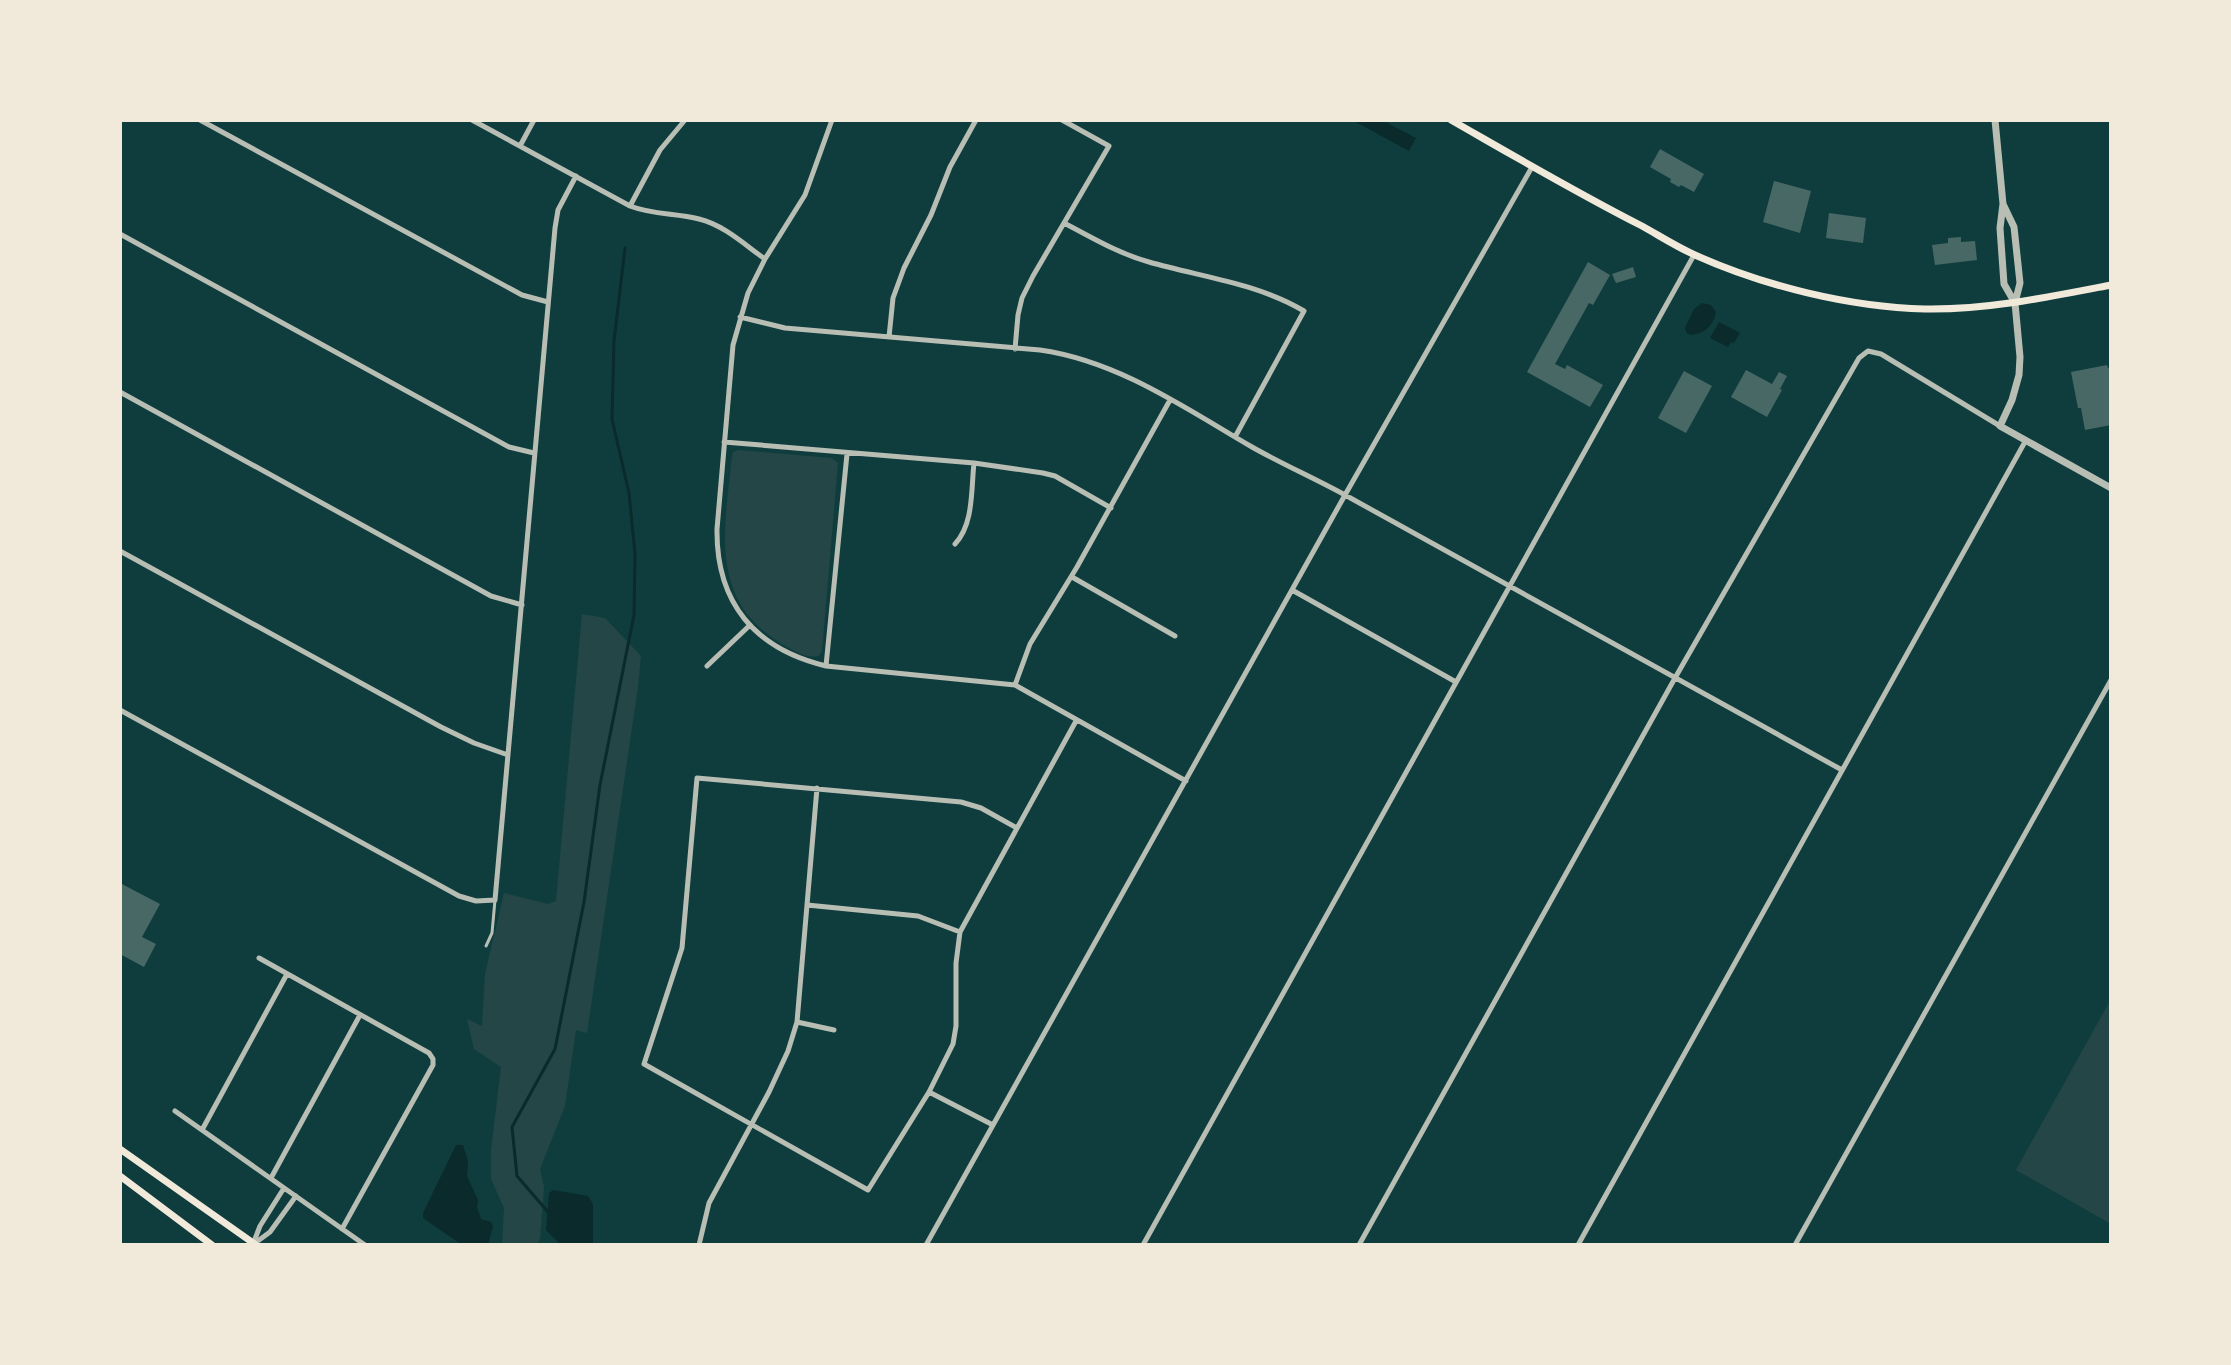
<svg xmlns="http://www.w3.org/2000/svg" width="2231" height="1365" viewBox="0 0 2231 1365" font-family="Jost,sans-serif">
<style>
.green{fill:#244646}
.water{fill:#0a2a2b}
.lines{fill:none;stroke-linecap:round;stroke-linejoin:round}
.stream{stroke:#0a2a2b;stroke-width:3}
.building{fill:#486865}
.service{stroke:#b8beb3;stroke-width:3}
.minor{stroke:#b8beb3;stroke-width:5}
.tertiary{stroke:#b8beb3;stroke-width:7}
.secondary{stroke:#f1e9da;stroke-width:7}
</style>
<rect width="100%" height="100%" fill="#0f3d3e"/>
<path class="green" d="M739 450 832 458 838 463 822 651 819 656C805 659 790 649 779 642 708 598 725 526 732 456L733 452Z
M582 614 605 618 641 656 638 687 587 1033 576 1030 565 1106 540 1169 544 1187 540 1239 537 1245H502L504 1208 491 1179V1150L501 1067 474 1049 467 1019 482 1026 485 974 504 893 548 904 556 901Z
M2111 999V1224L2016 1170Z"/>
<path class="water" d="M1352 120H1382L1416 138 1409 151Z
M1702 303 1711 305 1716 312C1713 326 1705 334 1690 335L1686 332 1685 328 1694 309Z
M1719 322 1740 333 1734 343 1731 342 1728 347 1710 338Z
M456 1145H463L468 1161 467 1176 478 1200 477 1207 481 1219 491 1222 493 1226 488 1245H462L423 1218V1213Z
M553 1190 588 1196 593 1204V1245H557L558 1242 546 1230 549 1193Z"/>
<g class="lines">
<path class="stream" d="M548 1212 517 1176 512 1127 555 1049 584 902 600 785 634 615 635 554 629 493 612 419 614 341 625 248"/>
</g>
<path class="building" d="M1660 149 1704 174 1694 192 1681 185 1679 187 1670 182 1671 179 1650 167Z
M1774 181 1811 191 1800 233 1763 222Z
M1829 213 1866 218 1863 243 1826 238Z
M1961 237V242L1975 241 1977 260 1935 265 1932 245 1948 243V238Z
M1588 262 1610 275 1593 305 1589 303 1555 364 1565 369 1567 365 1603 385 1590 407 1527 372Z
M1633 267 1636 277 1616 283 1612 274Z
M2107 365 2108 368 2111 367V425L2085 430 2081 408H2078L2071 372Z
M1746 370 1772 384 1779 372 1787 376 1780 389 1782 390 1767 417 1731 397Z
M1684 371 1712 386 1686 433 1658 418Z
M120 883 160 904 142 937 156 944 144 967 120 954Z"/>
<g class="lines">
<path class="service" d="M486 946 492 933 495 900"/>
<path class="minor" d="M200 120 522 295 548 302
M472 120 630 206C653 215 676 213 699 219 724 225 745 245 765 259
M832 120 805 195 765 259 748 293 733 345 717 529C716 603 755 649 826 666L1015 685 1186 781
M520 146 534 120
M630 206 660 150 685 120
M1064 223C1093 238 1117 253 1149 262 1201 277 1257 283 1304 311L1235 437
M120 234 509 447 534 453
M740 317 785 328 1040 350C1118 361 1185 408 1252 447 1282 464 1314 478 1345 495L1842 770
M889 337 893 298 904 268 931 215 950 167 976 120
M1015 349 1018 315 1022 298 1033 276 1109 146 1062 120
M120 392 491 596 522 605
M724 442 974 463 1043 473 1055 476 1111 508
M955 544C974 524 971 489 974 463
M120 551 441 727 474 743 508 755
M1072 577 1175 636
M1292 590 1456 682
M707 666 749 626
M826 666 847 454
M1015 685 1030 644 1077 567 1170 400
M120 710 459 896 476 901 495 900 555 228 558 210 576 176
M1017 828 981 808 961 802 697 778 682 948 644 1064 868 1190 929 1092 953 1044 956 1026V963L960 932 1076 721
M807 905 918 916 960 932
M259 958 429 1053 433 1059V1065L342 1229
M797 1022 834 1030
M929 1092 993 1125
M175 1111 365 1245
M202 1130 287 974
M271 1178 360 1015
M255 1243 270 1232 296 1196
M253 1244 260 1226 284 1188
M699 1245 709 1203 769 1092 788 1051 797 1022 817 788
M926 1245 1345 495 1532 167
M1143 1245 1694 255
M1359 1245 1675 678 1859 358 1868 351 1881 354 2000 426
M1578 1245 2026 440
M1795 1245 2111 680"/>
<path class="tertiary" d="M1995 120 2003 204 2000 228 2004 284 2015 303
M2003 204 2014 227 2020 283 2015 303 2020 357 2019 375 2012 400 2000 426 2111 488"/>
<path class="secondary" d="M1451 120C1514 156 1577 193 1642 226 1660 236 1677 247 1695 255 1764 286 1849 307 1925 309 1987 310 2049 297 2111 285
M120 1149 256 1245
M120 1176 212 1245"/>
</g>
<rect width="2231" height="1365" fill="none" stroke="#f1e9da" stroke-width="244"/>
</svg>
